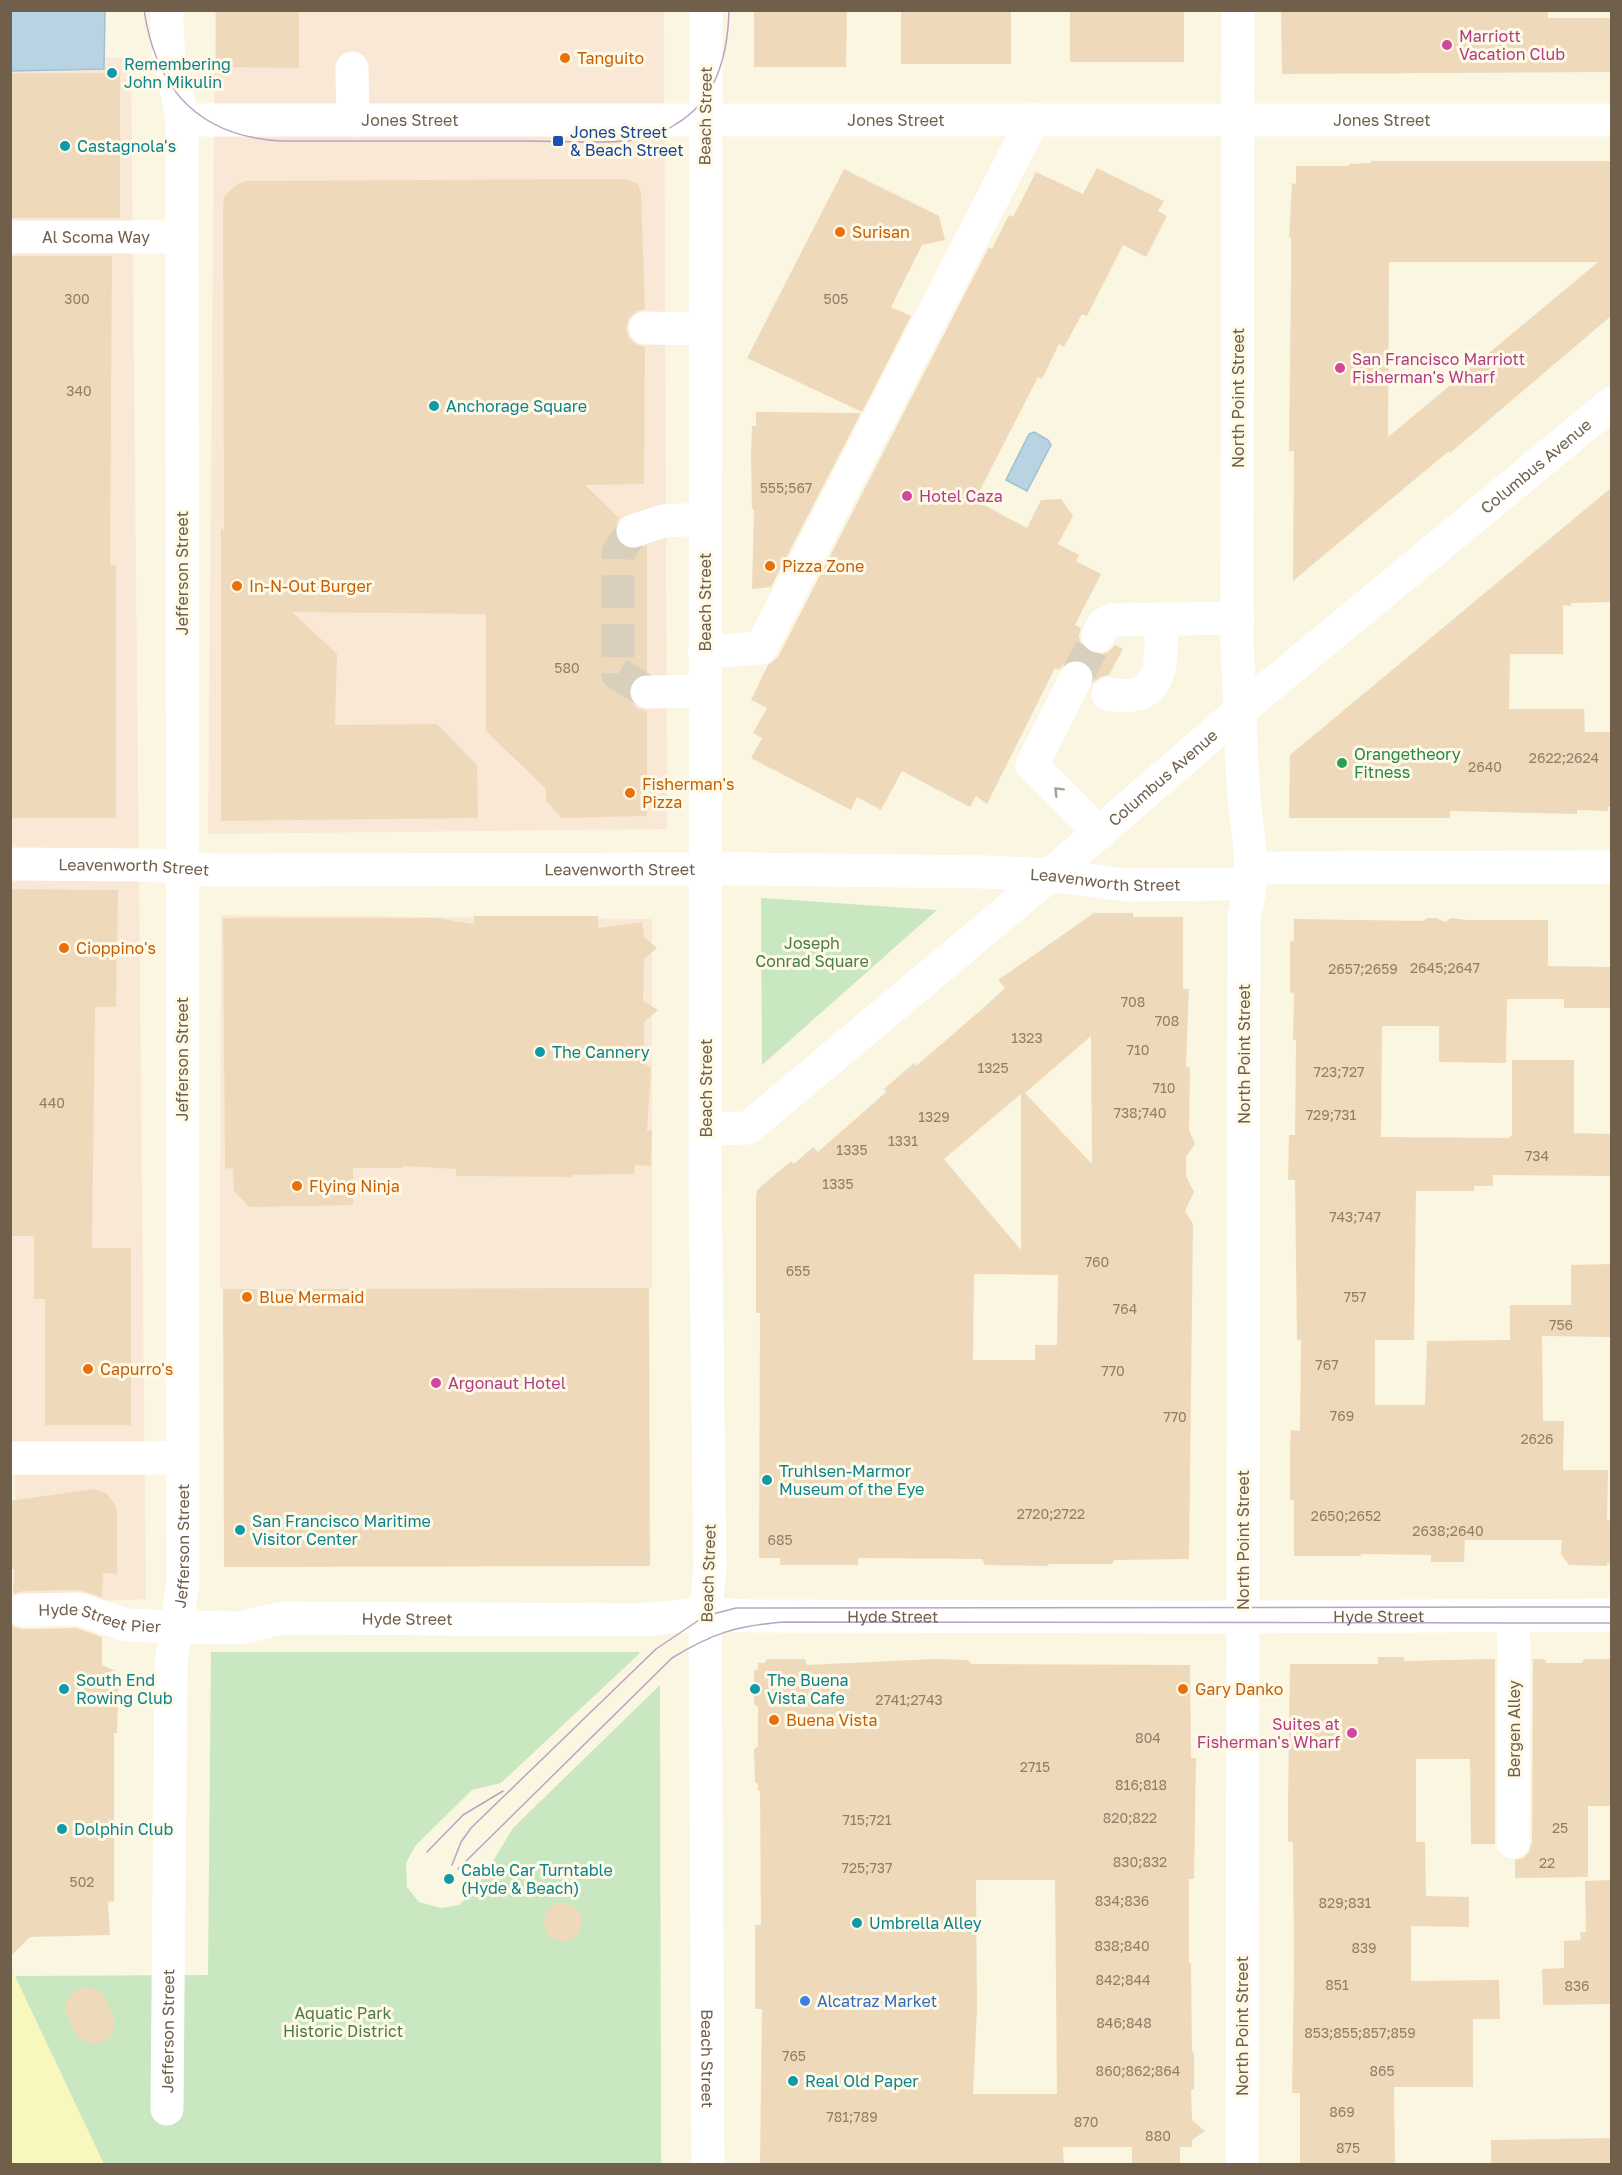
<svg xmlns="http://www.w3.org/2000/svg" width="1622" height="2175" viewBox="0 0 1622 2175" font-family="'Golos Text',sans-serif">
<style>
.commercial{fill:#fae8d6}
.green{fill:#c9e7c1}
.sand{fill:#f8f7be}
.water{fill:#b8d4e2;stroke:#9fc1d4;stroke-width:1.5}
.building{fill:#eedabb;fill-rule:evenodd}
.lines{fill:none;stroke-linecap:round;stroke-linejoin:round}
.minor-tunnel{stroke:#d8d0bc;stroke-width:33;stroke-dasharray:33 16;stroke-linecap:butt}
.minor{stroke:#fff;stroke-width:33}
.tram{stroke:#baa2c2;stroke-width:1.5}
.oneway{stroke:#a99f92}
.hotel-dot{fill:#d1479c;stroke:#fefae7;stroke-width:2}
.food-dot{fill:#e8710a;stroke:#fefae7;stroke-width:2}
.culture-dot{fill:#0f9aa8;stroke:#fefae7;stroke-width:2}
.transit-dot{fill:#1a4fb4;stroke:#fefae7;stroke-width:2}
.leisure-dot{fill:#2e9e5b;stroke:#fefae7;stroke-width:2}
.shop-dot{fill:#3f7fe0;stroke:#fefae7;stroke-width:2}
.labels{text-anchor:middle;stroke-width:6;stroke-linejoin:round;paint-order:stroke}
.number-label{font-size:14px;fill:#907e66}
.hotel-label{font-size:16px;fill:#b23c85;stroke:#fefae7;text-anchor:start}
.food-label{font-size:16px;fill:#c56008;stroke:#fefae7;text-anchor:start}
.culture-label{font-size:16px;fill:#0d838f;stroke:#fefae7;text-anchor:start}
.street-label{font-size:16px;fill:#705f4a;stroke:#fefae7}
.transit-label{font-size:16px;fill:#164399;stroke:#fefae7;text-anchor:start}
.leisure-label{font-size:16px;fill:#27864d;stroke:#fefae7;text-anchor:start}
.park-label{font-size:16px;fill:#4b7b45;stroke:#fefae7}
.shop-label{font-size:16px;fill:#366cbe;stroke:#fefae7;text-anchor:start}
</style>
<rect width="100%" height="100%" fill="#fbf6e2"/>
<path class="commercial" d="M215 11H664L667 829 208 834Z
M11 56 131 58 146 1599 14 1605 15 1466H11Z
M221 915 652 919V1288L220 1289Z"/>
<path class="green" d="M761 898 937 910 762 1065Z
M211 1652H639V1654L501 1783 472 1790 416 1845 406 1863 407 1887 419 1902 441 1908 459 1905 474 1892 513 1828 660 1685 661 2164H11V1976L208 1975Z"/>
<path class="sand" d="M11 1966 15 1976 104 2164H11Z"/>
<path class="water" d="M10 11H105L104 69 11 71Z
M1034 432 1048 440 1051 445 1027 491 1006 480 1029 434Z"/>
<path class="building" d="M216 10H299V68L216 67Z
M754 10H847L846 67H754Z
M901 10H1011V64H901Z
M1070 10H1184V62H1070Z
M1281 10H1548V18H1611V72L1282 74Z
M10 73H120V218H10Z
M1371 161H1611V316L1450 453 1449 451 1293 581 1294 451H1289L1291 276V238H1289L1292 183 1296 184V166H1349V164L1371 163ZM1389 262H1598L1388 437Z
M1097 168 1164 201 1158 211 1167 216 1146 257 1123 245 1087 316 1082 314 1064 347 1059 344 1042 379 1038 377 975 500 1027 528 1041 500 1061 499 1073 516 1058 544 1079 555 1076 561 1101 574 1075 625 1081 628 1079 637 1082 646 1089 652 1099 655 1108 652 1115 645 1123 649 1109 675 1101 677 1094 682 1095 676 1092 668 1084 661 1074 659 1065 663 1059 670 1055 668 987 804 976 796 970 807 902 771 881 810 857 797 851 810 751 758 762 738 753 733 767 708 751 700 768 665 778 657 989 247 992 249 1009 215 1013 217 1036 172 1083 194Z
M844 169 939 216 945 240 922 245 891 307 911 316 862 412 747 358Z
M619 179 629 180 638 184 641 192 645 309 636 311 629 318 626 328 628 337 635 344 645 347 644 484 585 485 619 518 615 528V537L620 545 630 549 647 546V673L637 676 631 682 628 692 631 702 638 709 647 711V816L562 818 546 801V789L486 731V614L292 612 337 654 335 725 437 724 477 765 478 818 221 821V528L224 530 223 209 224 197 230 190 238 184 246 181Z
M10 256H112L110 565H116V818H10Z
M756 412 861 413 771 587 752 589 754 509H752L751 457 752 426H756Z
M1611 488V602L1571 603V606L1563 605V654H1510L1509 709H1584L1585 732H1611V807H1608V811L1577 810V814L1450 811V818H1289L1290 755Z
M10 889 118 890 116 1007H95L92 1248H131V1425H45V1299H34V1236H10Z
M1094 913H1133V917H1183V989H1189L1186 1066 1190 1068 1189 1130 1195 1144 1186 1157V1176L1194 1192 1185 1211 1193 1224 1189 1559 1114 1560 1112 1564H1049L1048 1566 985 1565 982 1559 858 1558V1565H780V1558H759L760 1313H756V1197L757 1190 791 1161 794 1164 813 1147 818 1152 886 1092 884 1089 914 1063 916 1066 981 1010 1005 988 998 980ZM1091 1036 1092 1164 1025 1093ZM1021 1094V1250L944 1159ZM974 1274 1058 1275 1057 1345H1035V1360H973Z
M474 916H598V928L642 922 644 937 657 948 644 959 643 1001 658 1010 644 1022V1063L651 1068 647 1132 652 1129 651 1166 635 1165 634 1174 572 1175V1177L456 1176V1169L403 1166V1168H353V1205L249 1207 234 1191 233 1169 225 1168 223 918H436L474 924Z
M1428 918H1436L1445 922 1451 918 1466 920H1548V966L1611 967V1008H1564V999H1507L1506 1063 1439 1062V1026H1382L1381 1137 1510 1138V1136H1512V1060H1574V1133L1611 1134V1176L1493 1175V1186H1474V1191H1416L1414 1340H1375V1405H1425L1427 1341 1510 1340V1305H1571V1265L1611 1264V1337L1542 1336 1543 1421H1564L1563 1470H1608L1607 1520 1611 1521V1564L1607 1563V1566L1569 1565 1561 1554 1562 1540H1465L1464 1562H1431V1555L1361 1554V1556H1294V1500H1290V1445L1291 1430 1300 1431 1301 1340H1297L1295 1180H1288L1289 1135H1295L1296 1040H1293L1294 994 1290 992V942L1294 940V919L1422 921Z
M649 1288 650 1566 224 1567 223 1289Z
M93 1489 106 1493 115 1504 117 1511V1574L103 1573 102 1597 80 1590 23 1591 13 1594 14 1569H10V1501Z
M10 1623 14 1627 23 1629 77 1628 102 1637V1665L118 1672V1704L117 1733H114V1901L108 1902 110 1935 30 1937 10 1957Z
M1378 1657H1404V1661L1495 1659V1844H1471L1470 1759H1416V1842H1425L1426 1896 1469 1897V1927L1411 1926V1981L1499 1980 1500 2019H1473V2087H1394L1395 2164H1300V2093H1292L1294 1970 1293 1842H1288V1804L1290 1664H1378Z
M767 1659H805L807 1665 934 1659 968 1660 971 1664 1190 1665 1191 1758H1196L1194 1879H1189V1963H1191L1192 2051 1194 2053V2089L1191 2090 1192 2120 1205 2131 1192 2140V2147H1180V2164H1132V2147H1063L1064 2164H760L762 2009H755V1925H761L760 1791H758V1784L755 1782 754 1749 758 1746V1707L754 1704V1671L758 1669V1663H765ZM976 1880H1055L1057 2094H973L977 2009Z
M1533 1659H1544L1547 1663H1582L1584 1659H1611V1806H1588V1877L1515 1878V1860L1523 1858 1529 1852 1532 1842Z
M1611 1880V2004L1543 2005 1542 1969 1564 1968V1941L1581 1940 1580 1932H1586L1585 1881Z
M544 1922a19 19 0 1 1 38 0a19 19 0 1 1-38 0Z
M83 1987 97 1990 102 1993 115 2018 113 2034 109 2038 98 2044 88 2043 77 2037 66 2014V2004L71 1994Z
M1611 2138V2164H1491V2140Z"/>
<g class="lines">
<path class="minor-tunnel" d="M633 531 618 552V674L647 692
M1076 678 1098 636"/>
<g class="minor">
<path id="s1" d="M706 10 705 1185 710 1569 705 1616 708 2164"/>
<path d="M1238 10 1237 645C1240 691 1240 737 1243 783 1245 827 1259 872 1244 915L1242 2164"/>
<path d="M352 68 353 120"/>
<path id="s2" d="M182 120H1612"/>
<path id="s3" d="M10 237H182"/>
<path d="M645 328 705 329"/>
<path d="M633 531 663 521 705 519"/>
<path d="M1098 636 1104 624 1113 620 1238 618"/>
<path d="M704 652 761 648 1033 120"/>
<path d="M1076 678 1032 765 1099 833"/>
<path d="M647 692 705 691"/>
<path d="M1108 694C1167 705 1161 660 1161 619"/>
<path id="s4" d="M10 864 147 865 212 870 744 869 987 872 1050 875 1124 885 1228 884"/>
<path d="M1250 868 1612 867"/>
<path id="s5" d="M706 1129 748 1128 1050 875 1242 709 1612 403"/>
<path d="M10 1458H182"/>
<path id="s6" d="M23 1610 80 1609 126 1625 176 1627 240 1628 283 1618 639 1620 706 1614 751 1616 1194 1617 1612 1615"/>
<path d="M1513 1616 1514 1649 1513 1842"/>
<path id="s7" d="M167 2109 171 1663 183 1583 182 120C180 100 174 83 170 63 167 46 167 28 167 10"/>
</g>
<path class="tram" d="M144 10C156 90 200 137 282 141 364 141 446 141 528 141 562 141 615 145 647 138 657 136 667 130 676 124 717 100 728 55 729 10
M427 1852 463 1815 503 1791
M452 1865 461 1842 471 1828 656 1649 705 1616 736 1608 1612 1607
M458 1869 672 1658C713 1633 736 1626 784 1622L1612 1623"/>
</g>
<defs><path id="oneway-chevron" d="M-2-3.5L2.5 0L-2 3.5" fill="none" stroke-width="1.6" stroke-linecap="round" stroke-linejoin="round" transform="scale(1.5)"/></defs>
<use class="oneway" href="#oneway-chevron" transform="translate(1058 791) rotate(-135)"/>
<g class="hotel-dot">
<circle cx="1447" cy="45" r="6"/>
<circle cx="1340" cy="368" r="6"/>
<circle cx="907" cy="496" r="6"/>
<circle cx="436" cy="1383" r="6"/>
<circle cx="1352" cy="1733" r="6"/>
</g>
<g class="food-dot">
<circle cx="565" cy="58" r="6"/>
<circle cx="840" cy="232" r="6"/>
<circle cx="770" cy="566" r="6"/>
<circle cx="237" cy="586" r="6"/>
<circle cx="630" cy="793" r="6"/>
<circle cx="64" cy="948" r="6"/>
<circle cx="297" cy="1186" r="6"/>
<circle cx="247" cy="1297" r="6"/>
<circle cx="88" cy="1369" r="6"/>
<circle cx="1183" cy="1689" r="6"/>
<circle cx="774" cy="1720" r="6"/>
</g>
<g class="culture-dot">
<circle cx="112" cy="73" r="6"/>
<circle cx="65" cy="146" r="6"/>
<circle cx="434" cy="406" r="6"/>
<circle cx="540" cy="1052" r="6"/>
<circle cx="767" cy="1480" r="6"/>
<circle cx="240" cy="1530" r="6"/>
<circle cx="64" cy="1689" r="6"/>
<circle cx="755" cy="1689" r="6"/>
<circle cx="62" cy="1829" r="6"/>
<circle cx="449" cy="1879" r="6"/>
<circle cx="857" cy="1923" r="6"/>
<circle cx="793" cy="2081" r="6"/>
</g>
<rect class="transit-dot" x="552" y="135" width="12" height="12" rx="3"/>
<circle class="leisure-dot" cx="1342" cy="763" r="6"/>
<circle class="shop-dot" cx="805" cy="2001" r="6"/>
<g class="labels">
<g class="number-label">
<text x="77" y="304">300</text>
<text x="836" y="304">505</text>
<text x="79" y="396">340</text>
<text x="786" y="493">555;567</text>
<text x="567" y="673">580</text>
<text x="1564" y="763">2622;2624</text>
<text x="1485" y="772">2640</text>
<text x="1445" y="973">2645;2647</text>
<text x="1363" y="974">2657;2659</text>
<text x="1133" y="1007">708</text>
<text x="1167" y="1026">708</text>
<text x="1027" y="1043">1323</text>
<text x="1138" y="1055">710</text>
<text x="993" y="1073">1325</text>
<text x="1339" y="1077">723;727</text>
<text x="1164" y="1093">710</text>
<text x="52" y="1108">440</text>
<text x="1140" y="1118">738;740</text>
<text x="1331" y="1120">729;731</text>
<text x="934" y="1122">1329</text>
<text x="903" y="1146">1331</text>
<text x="852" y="1155">1335</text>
<text x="1537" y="1161">734</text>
<text x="838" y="1189">1335</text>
<text x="1355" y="1222">743;747</text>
<text x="1097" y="1267">760</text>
<text x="798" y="1276">655</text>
<text x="1355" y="1302">757</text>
<text x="1125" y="1314">764</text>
<text x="1561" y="1330">756</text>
<text x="1327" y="1370">767</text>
<text x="1113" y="1376">770</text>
<text x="1342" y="1421">769</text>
<text x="1175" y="1422">770</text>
<text x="1537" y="1444">2626</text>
<text x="1051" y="1519">2720;2722</text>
<text x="1346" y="1521">2650;2652</text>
<text x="1448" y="1536">2638;2640</text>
<text x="780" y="1545">685</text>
<text x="909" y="1705">2741;2743</text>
<text x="1148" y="1743">804</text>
<text x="1035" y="1772">2715</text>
<text x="1141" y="1790">816;818</text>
<text x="1130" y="1823">820;822</text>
<text x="867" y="1825">715;721</text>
<text x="1560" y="1833">25</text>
<text x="1140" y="1867">830;832</text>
<text x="1547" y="1868">22</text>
<text x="867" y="1873">725;737</text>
<text x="82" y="1887">502</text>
<text x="1122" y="1906">834;836</text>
<text x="1345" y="1908">829;831</text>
<text x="1122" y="1951">838;840</text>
<text x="1364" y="1953">839</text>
<text x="1123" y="1985">842;844</text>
<text x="1337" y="1990">851</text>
<text x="1577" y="1991">836</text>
<text x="1124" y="2028">846;848</text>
<text x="1360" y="2038">853;855;857;859</text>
<text x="794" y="2061">765</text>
<text x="1138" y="2076">860;862;864</text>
<text x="1382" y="2076">865</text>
<text x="1342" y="2117">869</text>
<text x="852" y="2122">781;789</text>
<text x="1086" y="2127">870</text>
<text x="1158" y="2141">880</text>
<text x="1348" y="2153">875</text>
</g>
<g class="hotel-label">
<text x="1459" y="42">Marriott<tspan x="1459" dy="18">Vacation Club</tspan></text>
<text x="1352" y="365">San Francisco Marriott<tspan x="1352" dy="18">Fisherman's Wharf</tspan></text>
<text x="919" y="502">Hotel Caza</text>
<text x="448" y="1389">Argonaut Hotel</text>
<text x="1340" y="1730" text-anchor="end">Suites at<tspan x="1340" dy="18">Fisherman's Wharf</tspan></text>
</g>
<g class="food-label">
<text x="577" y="64">Tanguito</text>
<text x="852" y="238">Surisan</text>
<text x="782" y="572">Pizza Zone</text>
<text x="249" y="592">In-N-Out Burger</text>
<text x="642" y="790">Fisherman's<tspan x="642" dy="18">Pizza</tspan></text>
<text x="76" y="954">Cioppino's</text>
<text x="309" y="1192">Flying Ninja</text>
<text x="259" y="1303">Blue Mermaid</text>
<text x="100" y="1375">Capurro's</text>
<text x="1195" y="1695">Gary Danko</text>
<text x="786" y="1726">Buena Vista</text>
</g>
<g class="culture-label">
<text x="124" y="70">Remembering<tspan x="124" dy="18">John Mikulin</tspan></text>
<text x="77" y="152">Castagnola's</text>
<text x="446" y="412">Anchorage Square</text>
<text x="552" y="1058">The Cannery</text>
<text x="779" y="1477">Truhlsen-Marmor<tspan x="779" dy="18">Museum of the Eye</tspan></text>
<text x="252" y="1527">San Francisco Maritime<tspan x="252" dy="18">Visitor Center</tspan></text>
<text x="76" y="1686">South End<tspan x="76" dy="18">Rowing Club</tspan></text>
<text x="767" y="1686">The Buena<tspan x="767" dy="18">Vista Cafe</tspan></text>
<text x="74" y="1835">Dolphin Club</text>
<text x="461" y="1876">Cable Car Turntable<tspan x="461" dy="18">(Hyde &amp; Beach)</tspan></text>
<text x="869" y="1929">Umbrella Alley</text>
<text x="805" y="2087">Real Old Paper</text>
</g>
<g class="street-label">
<text transform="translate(705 116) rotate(-89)" y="6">Beach Street</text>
<text dy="6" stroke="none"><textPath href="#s2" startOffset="228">Jones Street</textPath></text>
<text dy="6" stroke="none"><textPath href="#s2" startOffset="714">Jones Street</textPath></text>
<text dy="6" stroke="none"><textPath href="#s2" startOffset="1200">Jones Street</textPath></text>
<text dy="6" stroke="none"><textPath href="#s3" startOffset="86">Al Scoma Way</textPath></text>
<text transform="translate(1238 398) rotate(-90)" y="6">North Point Street</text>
<text dy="6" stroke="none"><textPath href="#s5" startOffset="1071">Columbus Avenue</textPath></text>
<text transform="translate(182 573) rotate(-90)" y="6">Jefferson Street</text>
<text transform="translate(705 602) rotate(-90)" y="6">Beach Street</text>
<text dy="6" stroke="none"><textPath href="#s5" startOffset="585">Columbus Avenue</textPath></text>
<text dy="6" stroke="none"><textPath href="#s4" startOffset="124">Leavenworth Street</textPath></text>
<text dy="6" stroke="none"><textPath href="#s4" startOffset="610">Leavenworth Street</textPath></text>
<text dy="6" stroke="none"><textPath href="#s4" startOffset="1096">Leavenworth Street</textPath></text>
<text transform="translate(1244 1054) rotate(-90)" y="6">North Point Street</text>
<text transform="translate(182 1059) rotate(-90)" y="6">Jefferson Street</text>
<text transform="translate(706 1088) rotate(-90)" y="6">Beach Street</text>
<text transform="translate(1243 1540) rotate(-90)" y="6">North Point Street</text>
<text dy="6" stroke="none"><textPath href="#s7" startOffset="564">Jefferson Street</textPath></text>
<text transform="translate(708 1573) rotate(-88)" y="6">Beach Street</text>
<text dy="6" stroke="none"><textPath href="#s6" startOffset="874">Hyde Street</textPath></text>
<text dy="6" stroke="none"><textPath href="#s6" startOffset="1360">Hyde Street</textPath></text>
<text dy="6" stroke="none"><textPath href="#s6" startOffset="78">Hyde Street Pier</textPath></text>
<text dy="6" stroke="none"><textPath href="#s6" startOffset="388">Hyde Street</textPath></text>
<text transform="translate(1514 1729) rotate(-90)" y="6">Bergen Alley</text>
<text transform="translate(1242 2026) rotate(-90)" y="6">North Point Street</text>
<text dy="6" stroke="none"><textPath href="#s7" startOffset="78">Jefferson Street</textPath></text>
<text dy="6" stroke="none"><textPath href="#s1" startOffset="2049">Beach Street</textPath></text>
</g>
<g class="transit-label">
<text x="570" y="138">Jones Street<tspan x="570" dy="18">&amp; Beach Street</tspan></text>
</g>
<g class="leisure-label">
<text x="1354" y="760">Orangetheory<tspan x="1354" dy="18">Fitness</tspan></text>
</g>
<g class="park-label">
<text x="812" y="949">Joseph<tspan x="812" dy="18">Conrad Square</tspan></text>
<text x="343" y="2019">Aquatic Park<tspan x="343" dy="18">Historic District</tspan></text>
</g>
<g class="shop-label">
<text x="817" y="2007">Alcatraz Market</text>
</g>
</g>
<rect width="1622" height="2175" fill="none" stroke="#705f4a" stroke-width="24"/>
</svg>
